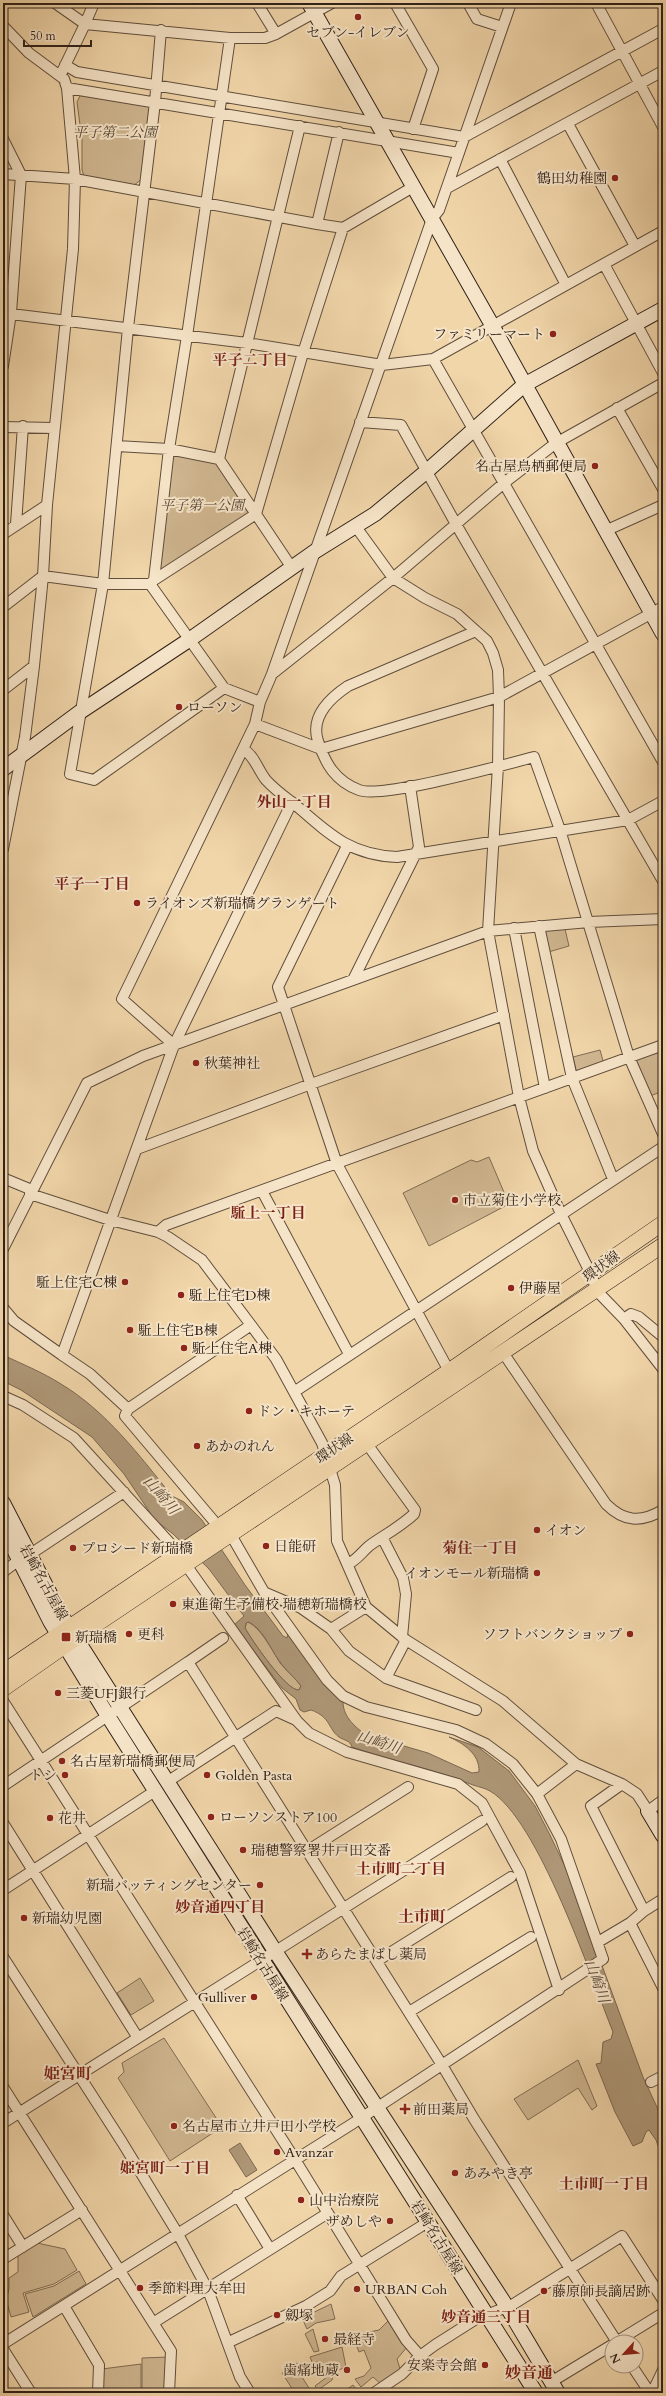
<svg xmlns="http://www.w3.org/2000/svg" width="666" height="2396" viewBox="0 0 666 2396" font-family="Cardo,'Noto Serif JP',serif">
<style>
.green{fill:#d0b791;stroke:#806c54}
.water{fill:#af9878;stroke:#7c6852;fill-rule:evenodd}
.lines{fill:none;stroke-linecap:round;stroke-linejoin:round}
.street-casing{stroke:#604e3c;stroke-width:12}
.secondary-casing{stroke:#2f2118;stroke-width:16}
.primary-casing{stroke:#2f2118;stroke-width:16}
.street{stroke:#f6e4c8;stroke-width:10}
.secondary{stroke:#f6e4c8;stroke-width:14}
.primary{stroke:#f1d6aa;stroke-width:15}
.poi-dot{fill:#8f2418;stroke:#f6e4c8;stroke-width:1.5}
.labels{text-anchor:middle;stroke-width:4;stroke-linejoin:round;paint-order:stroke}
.poi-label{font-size:14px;fill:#2f2118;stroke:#f6e4c8;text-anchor:start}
.park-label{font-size:14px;font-style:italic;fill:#574636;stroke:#f6e4c8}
.street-label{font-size:14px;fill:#2f2118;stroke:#f6e4c8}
.neighbourhood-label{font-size:15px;font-weight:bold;fill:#7a1f14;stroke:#f6e4c8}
.water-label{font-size:15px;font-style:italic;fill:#5c4b3a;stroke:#f6e4c8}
.quarter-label{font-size:16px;font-weight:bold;fill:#7a1f14;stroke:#f6e4c8}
</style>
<rect width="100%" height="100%" fill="#f1d6aa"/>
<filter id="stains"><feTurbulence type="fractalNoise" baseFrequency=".005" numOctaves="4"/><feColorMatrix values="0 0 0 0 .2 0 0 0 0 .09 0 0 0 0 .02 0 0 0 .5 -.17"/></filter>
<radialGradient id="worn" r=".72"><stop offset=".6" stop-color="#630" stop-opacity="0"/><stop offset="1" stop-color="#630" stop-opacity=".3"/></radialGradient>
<path class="green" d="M81 94 149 102 152 109 142 179 134 185 84 176 82 170V140L77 102Z
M170 452 219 462 253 515 156 579Z
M565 929 569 946 545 953 540 931Z
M663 1049V1091L650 1096 634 1059Z
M600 1050 604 1064 577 1074 573 1057Z
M489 1157 509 1204 429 1246 403 1193 471 1160 477 1162Z
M247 1622C260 1626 273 1652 280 1663 286 1671 295 1677 301 1686L299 1690C287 1692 251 1639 245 1628Z
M140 1978 154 2001 131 2015 117 1993Z
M164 2038 222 2127 170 2161 118 2078 124 2072 122 2063Z
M578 2060 597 2106 592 2110 578 2088 528 2120 514 2099Z
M37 2243 65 2249 77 2270 54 2284 23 2293 29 2312 11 2317 6 2299 9 2289V2278L18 2272V2255Z
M79 2271 86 2284 33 2317 25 2294 54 2286Z
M331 2304 335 2319 316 2323 307 2329 302 2318Z
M388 2321 402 2343 407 2347 397 2359 401 2372 381 2384 373 2377 361 2387 355 2379 364 2376 371 2368 364 2350 359 2352 355 2342 346 2345 344 2337 379 2330Z
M313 2329 319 2351 314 2352 305 2334Z
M342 2347 346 2367 334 2372 332 2380 318 2390 315 2386 327 2377 318 2362 313 2364 310 2357Z
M169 2357 165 2393H142V2358Z
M297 2363 303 2372 300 2374 309 2388 301 2393H295L282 2373Z
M141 2364V2393H101L102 2369Z
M353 2385 359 2393H342Z"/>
<path class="water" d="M3 1355C22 1364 42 1372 61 1384 106 1411 139 1455 172 1496L184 1502 202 1520 245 1585 283 1636 287 1638 288 1631 343 1699C342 1716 354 1726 366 1735L428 1753 472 1773 479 1772C480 1754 463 1743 449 1737L478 1747 509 1771 535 1806 550 1835 568 1873 643 2077 663 2120V2159L656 2140 649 2130 646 2132 642 2142 633 2146 615 2112 596 2064 601 2063 603 2042 611 2039 613 2032C591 1977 538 1819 490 1791 485 1788 479 1787 473 1785 434 1769 392 1761 352 1747 350 1740 345 1741 339 1737 328 1729 331 1717 311 1710L304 1712 300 1710 296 1699 282 1688 234 1625 244 1616 209 1569 173 1534 155 1520 124 1474 92 1437 21 1390 3 1381ZM249 1622C265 1630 272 1654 284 1667 290 1674 296 1679 301 1686L299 1690C287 1692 251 1639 245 1628L246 1623Z
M240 2143 257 2170 246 2177 229 2150Z"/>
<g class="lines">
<defs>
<path id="street" d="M94 3 85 24 230 38H265L276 34
M257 3 276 34 332 3
M395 3 433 69 413 129
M468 3 477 19 502 27
M596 3 663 127
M3 26 29 53 60 76
M161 30 155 102 128 328 103 584 70 774 94 780 224 688
M65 65 77 72 464 137 663 29
M67 88 459 153
M568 124 635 246
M3 139 21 175 11 313 3 366
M500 159 566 285
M3 174 75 179 317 224 339 132
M447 188 663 71
M317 224 343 228 413 187
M604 264 663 373
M3 313 247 343 382 365 433 359 663 231
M433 359 663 762
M617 408 663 489
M360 422 401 425 457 526 663 881
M3 427 54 428
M117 446 169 449 219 459 292 568
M219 459 300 126
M16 524 23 426
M356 527 393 578 425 598 457 614 487 641 493 653 498 670 499 697 498 766 488 931 519 1097 533 1151 561 1214 591 1274 597 1291 624 1319 663 1369
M605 531 663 505
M3 534 47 505
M154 580 256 514 303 353 343 228
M150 584 224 688 260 702
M3 607 43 576 103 584H150L154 580 169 449 187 336 230 38
M476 631 348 686C330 698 310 717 318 741 325 763 335 781 359 790 382 799 503 765 534 757L560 830 629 1057 663 1134
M272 674 393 578 504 483 556 443 663 383
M3 690 34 666
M255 724 321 749 499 697 663 607
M243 749C254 755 258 770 266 780 276 791 288 799 299 808 331 836 352 855 397 857L628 820 663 801
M347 846 278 987 337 1164 449 1371
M3 849 25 737 34 666 43 576 47 505 73 249 75 179 67 88 64 79 60 76 85 24 55 3
M539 926 572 1078 613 1179
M514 928 545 1088
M353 980 419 847 410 786
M174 1045 292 802
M137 1149 311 1084 504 1015
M3 1178 32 1190
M262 1191 349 1354
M30 1194 110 1220 158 1232 168 1237 202 1260 251 1325
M158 1232 166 1225 663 1045
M3 1249 87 1083 143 1056 488 931 589 922 663 919
M3 1308 14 1321 62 1355
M624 1319 631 1314 639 1317 663 1337
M504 1354 606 1504C624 1522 641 1523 663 1510
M294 1392 663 1147
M3 1396 23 1405 74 1438 179 1553
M128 1409 90 1374 62 1355 174 1045 122 999 255 724 260 702 272 674 432 219 439 210 511 3
M218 1526 125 1416 128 1409 251 1325 276 1359 322 1443 335 1485 337 1541 366 1607 406 1640 503 1701 576 1764 622 1784 637 1794 648 1811 663 1800
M383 1539 403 1578 406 1594 402 1637
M29 1555 124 1492
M348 1564C357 1560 361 1553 369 1546 384 1535 399 1528 414 1514L415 1510 367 1444
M186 1565 297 1721 309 1733 347 1752 458 1784 482 1803 520 1873 559 1990
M3 1572 19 1560
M266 1593 301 1608 331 1629 349 1651 386 1678 476 1710
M331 1629 366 1607
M188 1662 223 1638
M386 1678 406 1640
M3 1701 294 2158 406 2340 420 2356
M167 1782 276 1711 296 1720
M622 1784 591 1806 644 1911
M3 1786 188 1662 442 2065 474 2119 617 2342
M537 1794 576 1764
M3 1823 138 2038
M307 1851 408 1787
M3 1890 155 1791
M630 1923 663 1988
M598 1942 630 1923 644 1911 663 1899
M3 1957 122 2142 178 2234 208 2290 240 2377 250 2393
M377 1961 511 1877
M409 2012 531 1937
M651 2082 663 2076
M3 2087 171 2351 169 2393
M3 2123 482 1821
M237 2195 270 2249
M3 2215 23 2247
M3 2259 82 2210
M64 2306 99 2365 98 2393
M153 2323 328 2213
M229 2342 306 2306 330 2291 341 2276 428 2222
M616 2342 663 2313
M3 2344 352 2124 603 1959 561 1839 537 1794 513 1764 486 1744 456 1730 366 1707 343 1696 327 1680 264 1592 231 1535
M3 2349 31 2393
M632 2366 650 2393
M551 2382 612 2345
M374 2393 402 2374 420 2356 435 2345 476 2319 512 2305 622 2236 663 2300
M652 2393 663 2370"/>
<path id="secondary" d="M309 3 492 325 663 634
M3 769 80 712 189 640 314 552 375 514 427 471 524 385 663 309
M3 1503 60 1613 275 1951 507 2307 558 2393
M3 1528 50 1621 108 1716 536 2393
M648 1811 663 1836"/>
<path id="primary" d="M3 1672 449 1371 663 1223
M3 1689 76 1638 663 1245"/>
</defs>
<use href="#street" class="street-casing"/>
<use href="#secondary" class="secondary-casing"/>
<use href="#primary" class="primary-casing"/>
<use href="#street" class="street"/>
<use href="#secondary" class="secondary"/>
<use href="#primary" class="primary"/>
</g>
<g class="poi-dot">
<circle cx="358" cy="17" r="4"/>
<circle cx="615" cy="178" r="4"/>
<circle cx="553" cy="334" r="4"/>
<circle cx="595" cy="466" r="4"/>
<circle cx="179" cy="707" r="4"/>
<circle cx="137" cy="903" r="4"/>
<circle cx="196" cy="1063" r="4"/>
<circle cx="455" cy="1200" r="4"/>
<circle cx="125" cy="1282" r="4"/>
<circle cx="511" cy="1288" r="4"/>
<circle cx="181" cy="1295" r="4"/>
<circle cx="130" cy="1330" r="4"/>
<circle cx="184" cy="1348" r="4"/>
<circle cx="249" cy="1411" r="4"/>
<circle cx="197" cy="1446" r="4"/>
<circle cx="537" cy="1530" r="4"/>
<circle cx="266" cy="1546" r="4"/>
<circle cx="73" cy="1548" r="4"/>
<circle cx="537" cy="1573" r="4"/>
<circle cx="173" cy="1604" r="4"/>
<circle cx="129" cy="1634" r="4"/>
<circle cx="630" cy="1634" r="4"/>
<rect x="61" y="1632" width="10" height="10" rx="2"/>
<circle cx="58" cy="1693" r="4"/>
<circle cx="62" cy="1761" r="4"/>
<circle cx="65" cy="1775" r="4"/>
<circle cx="207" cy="1775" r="4"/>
<circle cx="211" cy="1817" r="4"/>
<circle cx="50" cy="1818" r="4"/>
<circle cx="243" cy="1850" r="4"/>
<circle cx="260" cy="1885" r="4"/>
<circle cx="24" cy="1918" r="4"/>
<path d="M305 1948h4v4h4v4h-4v4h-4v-4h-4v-4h4z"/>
<circle cx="254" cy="1997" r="4"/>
<path d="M403 2103h4v4h4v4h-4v4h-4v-4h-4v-4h4z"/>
<circle cx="174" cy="2126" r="4"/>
<circle cx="277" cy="2152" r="4"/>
<circle cx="455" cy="2173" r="4"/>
<circle cx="301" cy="2200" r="4"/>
<circle cx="390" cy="2221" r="4"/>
<circle cx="140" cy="2288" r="4"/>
<circle cx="357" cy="2289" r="4"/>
<circle cx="544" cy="2291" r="4"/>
<circle cx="277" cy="2315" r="4"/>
<circle cx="325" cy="2339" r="4"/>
<circle cx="485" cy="2365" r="4"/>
<circle cx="347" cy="2370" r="4"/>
</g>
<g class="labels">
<g class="poi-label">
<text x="358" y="37" text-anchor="middle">セブン-イレブン</text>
<text x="607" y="183" text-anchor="end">鶴田幼稚園</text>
<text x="545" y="339" text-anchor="end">ファミリーマート</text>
<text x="587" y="471" text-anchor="end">名古屋鳥栖郵便局</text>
<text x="187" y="712">ローソン</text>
<text x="145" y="908">ライオンズ新瑞橋グランゲート</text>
<text x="204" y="1068">秋葉神社</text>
<text x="463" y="1205">市立菊住小学校</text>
<text x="117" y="1287" text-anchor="end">駈上住宅C棟</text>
<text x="519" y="1293">伊藤屋</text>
<text x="189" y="1300">駈上住宅D棟</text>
<text x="138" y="1335">駈上住宅B棟</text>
<text x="192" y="1353">駈上住宅A棟</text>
<text x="257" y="1416">ドン・キホーテ</text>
<text x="205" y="1451">あかのれん</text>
<text x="545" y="1535">イオン</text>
<text x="274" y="1551">日能研</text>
<text x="81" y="1553">プロシード新瑞橋</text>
<text x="529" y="1578" text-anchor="end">イオンモール新瑞橋</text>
<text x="181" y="1609">東進衛生予備校 瑞穂新瑞橋校</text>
<text x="137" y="1639">更科</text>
<text x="622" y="1639" text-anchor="end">ソフトバンクショップ</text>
<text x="75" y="1642">新瑞橋</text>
<text x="66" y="1698">三菱UFJ銀行</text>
<text x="70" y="1766">名古屋新瑞橋郵便局</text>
<text x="57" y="1780" text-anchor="end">トシ</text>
<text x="215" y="1780">Golden Pasta</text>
<text x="219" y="1822">ローソンストア100</text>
<text x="58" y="1823">花井</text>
<text x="251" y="1855">瑞穂警察署井戸田交番</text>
<text x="252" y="1890" text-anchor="end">新瑞バッティングセンター</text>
<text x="32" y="1923">新瑞幼児園</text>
<text x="315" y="1959">あらたまばし薬局</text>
<text x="246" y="2002" text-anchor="end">Gulliver</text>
<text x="413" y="2114">前田薬局</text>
<text x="182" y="2131">名古屋市立井戸田小学校</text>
<text x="285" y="2157">Avanzar</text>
<text x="463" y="2178">あみやき亭</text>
<text x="309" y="2205">山中治療院</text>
<text x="382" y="2226" text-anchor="end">ザめしや</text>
<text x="148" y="2293">季節料理大牟田</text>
<text x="365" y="2294">URBAN Coh</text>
<text x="552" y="2296">藤原師長謫居跡</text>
<text x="285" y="2320">劔塚</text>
<text x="333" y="2344">最経寺</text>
<text x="477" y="2370" text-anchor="end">安楽寺会館</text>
<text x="339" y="2375" text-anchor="end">歯痛地蔵</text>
</g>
<g class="park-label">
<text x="115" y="137">平子第二公園</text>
<text x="202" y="510">平子第一公園</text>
</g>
<g class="street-label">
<text transform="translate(601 1266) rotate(-36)" y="5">環状線</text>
<text transform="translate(334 1448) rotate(-34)" y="5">環状線</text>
<text transform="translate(44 1582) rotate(61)" y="5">岩崎名古屋線</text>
<text transform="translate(263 1964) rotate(58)" y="5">岩崎名古屋線</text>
<text transform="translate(437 2237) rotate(58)" y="5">岩崎名古屋線</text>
</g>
<g class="neighbourhood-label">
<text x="250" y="365">平子二丁目</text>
<text x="294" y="807">外山一丁目</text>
<text x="92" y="889">平子一丁目</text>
<text x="268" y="1218">駈上一丁目</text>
<text x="480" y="1553">菊住一丁目</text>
<text x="401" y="1874">土市町二丁目</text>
<text x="220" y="1912">妙音通四丁目</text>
<text x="165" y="2173">姫宮町一丁目</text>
<text x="604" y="2189">土市町一丁目</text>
<text x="486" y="2322">妙音通三丁目</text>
</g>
<g class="water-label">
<text transform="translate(161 1495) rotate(49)" y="5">山崎川</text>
<text transform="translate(379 1742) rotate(18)" y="5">山崎川</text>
<text transform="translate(597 1981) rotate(70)" y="5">山崎川</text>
</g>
<g class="quarter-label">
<text x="422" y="1922">土市町</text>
<text x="68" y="2079">姫宮町</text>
<text x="529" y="2378">妙音通</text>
</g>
</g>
<rect width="666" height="2396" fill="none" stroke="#f1d6aa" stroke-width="16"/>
<rect x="4" y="4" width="658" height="2388" fill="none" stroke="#2f2118" stroke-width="2"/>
<rect x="8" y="8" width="650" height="2380" fill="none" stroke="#2f2118"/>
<g transform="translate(624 2354) rotate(243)"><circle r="19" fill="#f6e4c8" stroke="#a69682"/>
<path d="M0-3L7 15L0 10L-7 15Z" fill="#8f2418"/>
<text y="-6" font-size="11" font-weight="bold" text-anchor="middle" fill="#2f2118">N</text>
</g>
<path d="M24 40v6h67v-6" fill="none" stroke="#2f2118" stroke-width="2"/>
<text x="30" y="40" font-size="12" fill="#2f2118" stroke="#f6e4c8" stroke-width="3" paint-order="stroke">50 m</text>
<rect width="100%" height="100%" filter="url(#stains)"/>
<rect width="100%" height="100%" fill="url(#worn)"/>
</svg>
